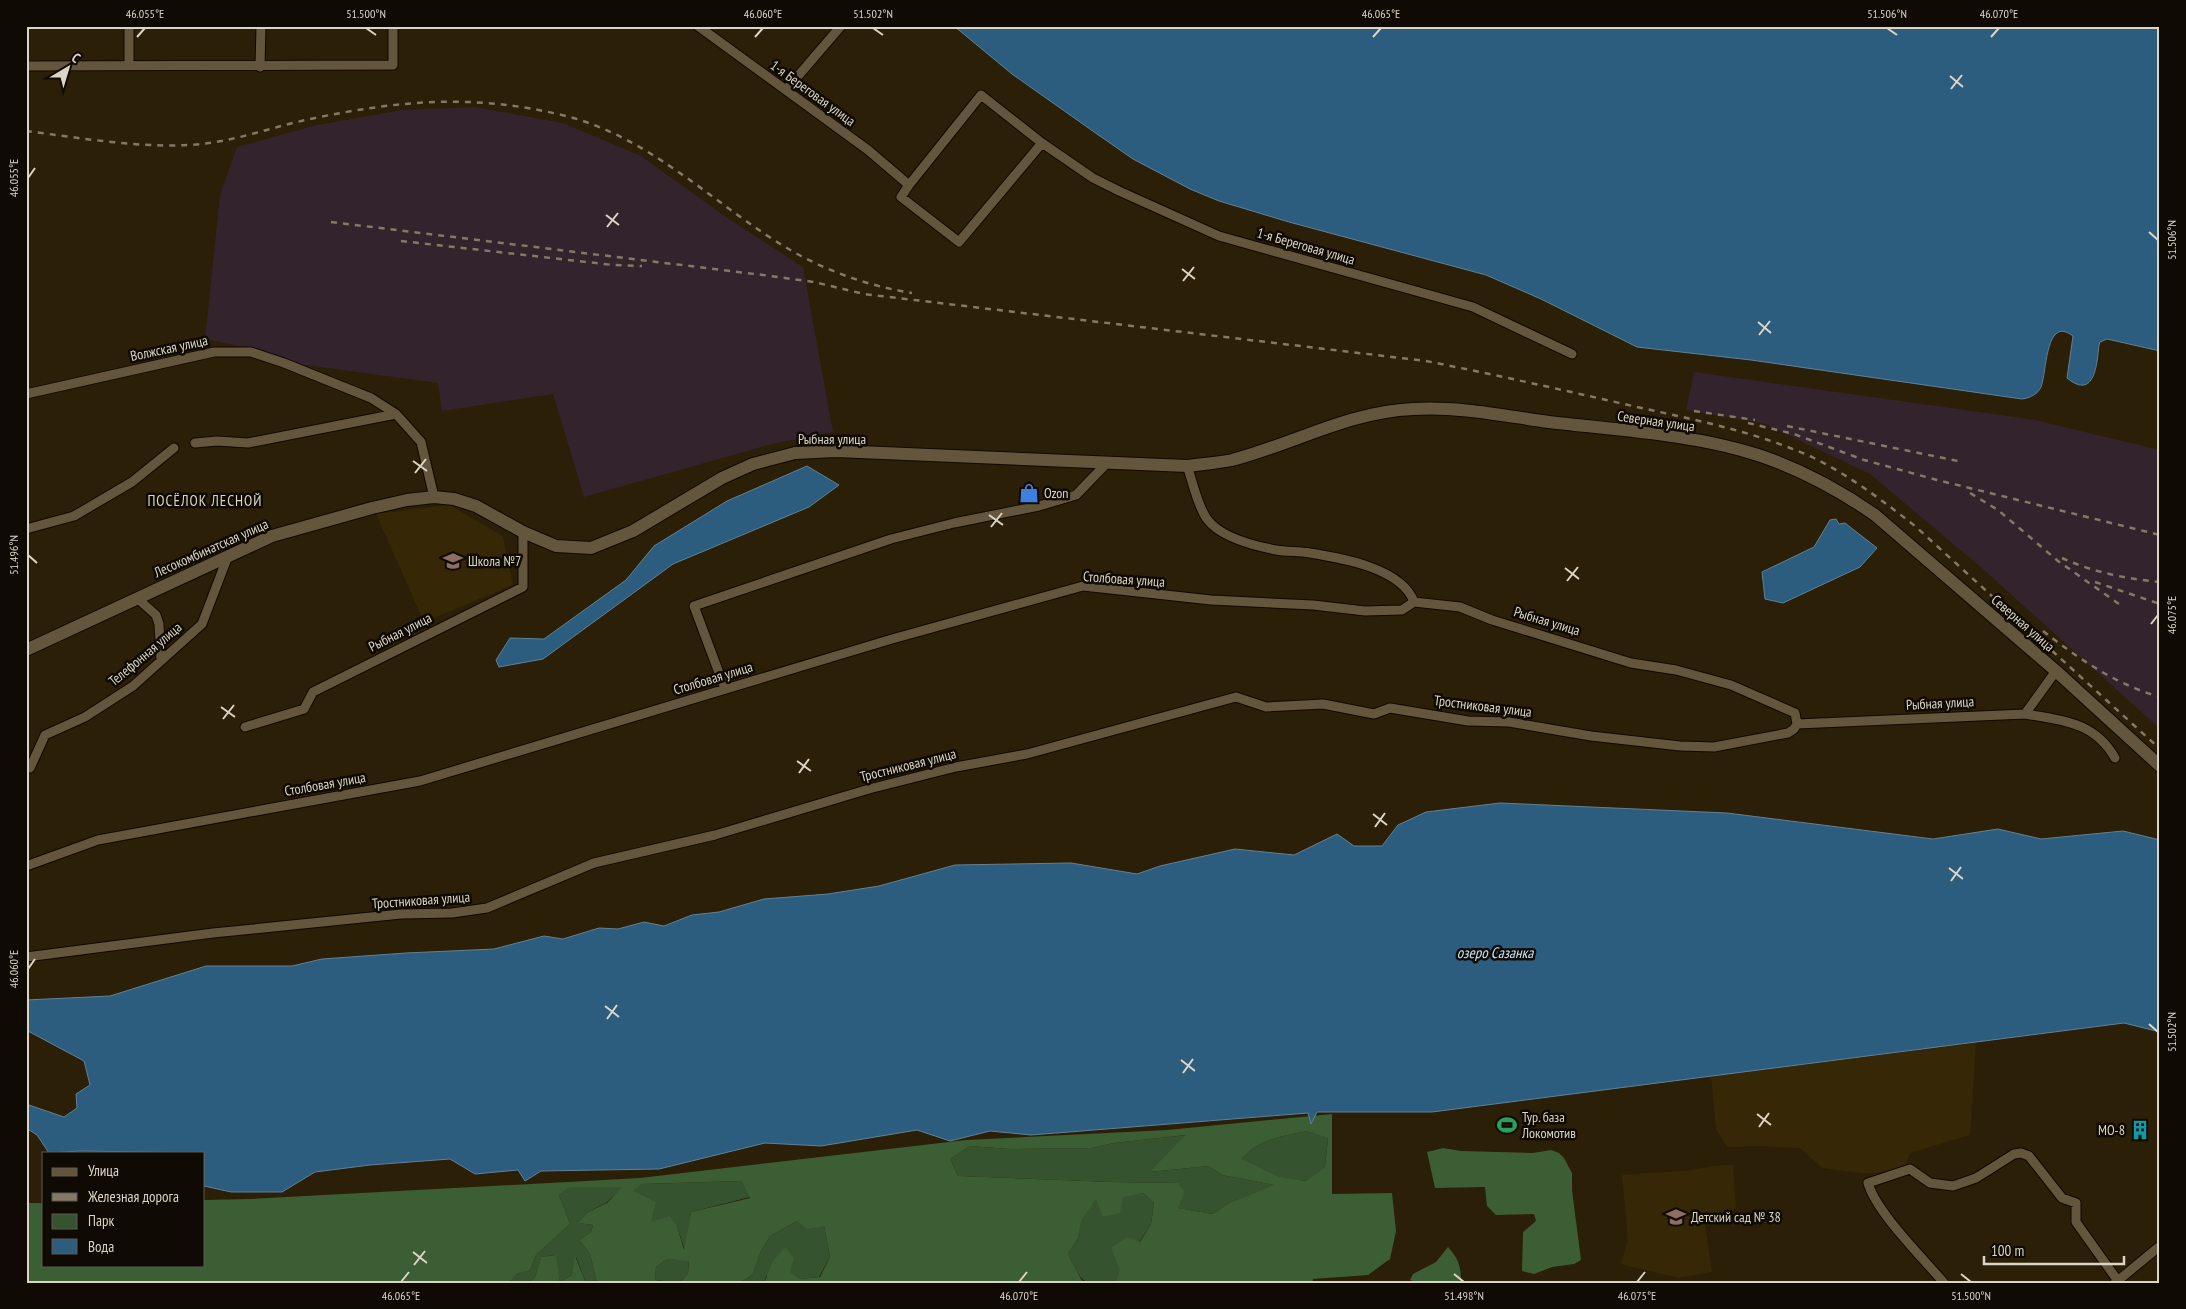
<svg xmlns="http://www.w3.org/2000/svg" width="2186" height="1309" viewBox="0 0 2186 1309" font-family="'PT Sans Narrow',sans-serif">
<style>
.built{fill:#362706}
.industrial{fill:#33232c}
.green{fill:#34532e}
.forest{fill:#3b5e34;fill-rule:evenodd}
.water{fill:#2c5d7f;stroke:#618194}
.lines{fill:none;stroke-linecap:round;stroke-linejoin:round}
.street-casing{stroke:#130800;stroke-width:11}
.secondary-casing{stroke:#130800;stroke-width:14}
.street{stroke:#63563d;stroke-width:9}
.secondary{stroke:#63563d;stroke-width:12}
.rail{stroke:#837966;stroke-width:2.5;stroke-dasharray:6 6;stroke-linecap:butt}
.ticks{fill:none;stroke:#dcd5c6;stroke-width:2}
.labels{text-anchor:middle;stroke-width:5;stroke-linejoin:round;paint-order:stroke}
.street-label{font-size:14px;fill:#dcd5c6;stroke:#0f0a03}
.poi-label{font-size:14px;fill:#dcd5c6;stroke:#0f0a03;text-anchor:start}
.neighbourhood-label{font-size:15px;letter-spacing:1px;fill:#dcd5c6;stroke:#0f0a03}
.water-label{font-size:15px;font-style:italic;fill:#c6e2f9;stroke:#0f0a03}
.neatline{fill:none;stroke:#dcd5c6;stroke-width:2}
.ticks-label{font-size:12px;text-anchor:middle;fill:#dcd5c6}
</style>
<rect width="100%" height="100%" fill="#2b1f07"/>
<path class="built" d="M449 505 503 536 513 585 424 622 376 514Z
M1976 1043 1970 1135 1910 1153 1904 1168 1869 1174 1822 1168 1800 1148 1757 1146 1727 1147 1716 1129 1711 1076Z
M1733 1165 1736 1208 1726 1212V1222L1705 1225 1712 1272 1678 1278 1621 1264 1628 1239 1622 1175 1691 1170 1711 1166Z"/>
<path class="industrial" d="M475 107 563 123 641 156 726 217 803 267 833 432 772 444 584 497 553 394 442 411 438 383 291 363 254 349 205 339 220 195 237 147 317 125 403 110Z
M1694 372 2035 420 2160 450V729L1984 570 1870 474 1763 423 1686 410Z"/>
<path class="green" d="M1307 1131 1328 1137 1325 1167 1307 1181 1279 1178 1242 1159C1257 1139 1284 1136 1307 1131Z
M1187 1135 1149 1172 1209 1166 1222 1175 1275 1185 1229 1203 1213 1214 1178 1208V1183L1111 1182 958 1176 950 1159 970 1146 1010 1149 1091 1148 1114 1143Z
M741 1181 750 1197 691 1212 685 1251 677 1226 650 1222 632 1191 642 1184Z
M569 1187H623L606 1203 588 1212 579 1223 593 1225 591 1232 579 1240 590 1254 597 1283H586L576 1257 572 1275 560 1282 555 1255 541 1257 535 1277 528 1283H509L517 1274 530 1270 536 1255 570 1224 559 1195Z
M1143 1193 1154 1203 1151 1224 1121 1270 1115 1283C1079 1283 1085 1286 1068 1254L1078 1238 1080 1221 1096 1198Z
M797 1221 824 1226 830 1257 819 1277 800 1279 789 1272 766 1276 764 1283H740L753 1274 761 1251 770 1236Z
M667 1259 689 1260 688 1273 680 1283 655 1280 656 1267Z"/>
<path class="forest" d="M1332 1114V1194L1392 1193 1396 1231 1390 1259 1368 1275 1313 1279 1312 1283H1115L1120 1270 1111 1248 1127 1237 1140 1242 1151 1224 1154 1203 1143 1193 1123 1197 1120 1213 1103 1217 1096 1199 1081 1221 1078 1238 1068 1254 1081 1279 1085 1283H764L773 1261 785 1247 794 1258 790 1272 800 1279 820 1277 830 1257 824 1226 807 1229 797 1221 770 1236 761 1251 753 1274 740 1283H680L688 1273 689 1261 667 1259 656 1267 655 1280 673 1283H597L590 1254 579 1240 591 1232 593 1225 578 1223 588 1212 607 1203 622 1187H570L559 1195 570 1224 536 1255 530 1270 517 1274 509 1283H26V1203H44V1265H204V1200L251 1199 640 1178 966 1140 1167 1130ZM1307 1131 1328 1138 1325 1167 1306 1181 1279 1177 1242 1159C1257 1139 1284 1136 1307 1131ZM1186 1135 1149 1172 1209 1166 1222 1175 1274 1185 1229 1203 1213 1214 1178 1208 1185 1192 1178 1183 1111 1182 958 1176 950 1159 970 1146 1010 1149 1091 1148 1114 1143ZM741 1181 750 1198 691 1212 684 1250 677 1226 670 1216 651 1222 656 1202 633 1191 642 1184Z
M1443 1148 1461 1151 1533 1153 1551 1150 1559 1153 1564 1158 1572 1173V1190L1581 1260 1574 1264 1552 1267 1534 1274 1522 1271 1523 1232 1536 1221 1534 1214 1496 1215 1487 1206 1485 1187 1435 1188 1427 1152Z
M1448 1247C1458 1258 1461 1266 1461 1281H1480L1479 1283H1416L1410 1280 1413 1274 1436 1262Z
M556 1255 560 1282 572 1275 575 1256 586 1283H528L535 1277 541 1257Z"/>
<path class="water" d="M954 26H2160V351L2107 339 2100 342 2099 345C2097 363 2095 401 2067 378L2073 336C2045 315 2047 372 2041 387 2038 394 2030 398 2022 399L1751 360 1637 347 1541 299 1486 275 1289 222 1219 201 1190 189 1133 159 1097 134 1012 74Z
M807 466 839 485 809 507 673 564 543 659 499 667 496 660 510 638 544 639 626 580 654 546 727 501Z
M1836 519 1839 524 1845 523 1877 548 1860 567 1783 603 1765 599 1762 572 1814 547 1830 520Z
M1500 803 1727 813 1933 839 1998 829 2041 839 2123 831 2160 840V1032L2124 1023 1432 1112H1317L1311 1124 1308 1113 1031 1135 990 1131 950 1141 917 1130 821 1146 765 1143 659 1169 541 1171 525 1181 518 1170 475 1174 450 1159 370 1165 315 1172 282 1192H231L204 1186V1153L80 1151 49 1153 37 1135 26 1128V1104L64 1117 77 1108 76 1094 90 1085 84 1061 26 1030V1000L110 996 206 966H292L322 959 406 953 494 949 544 936 563 939 599 928 618 929 644 922 664 926 692 915 719 912 764 899 828 894 879 886 955 865 1071 863 1137 874 1160 866 1235 849 1294 855 1337 834 1354 846H1382L1398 825 1426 812Z"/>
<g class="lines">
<defs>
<path id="street" d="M698 26 868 150 909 185 901 197 959 242 1042 143
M129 65V26
M26 66 393 65V26
M260 67 261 26
M786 90 841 26
M909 185 981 95 1042 143 1093 178 1119 191 1219 236 1473 307 1572 354
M26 394 214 352H251L284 363 371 398 396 414 421 442 434 497
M195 443 217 441 248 443 396 414
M1187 466C1193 482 1197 505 1207 519 1220 537 1255 546 1276 550 1287 552 1299 551 1310 553 1341 558 1402 568 1414 602L1460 607 1492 620 1631 663 1676 670 1731 685 1795 713 1797 724 2025 714 2056 671
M26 529 74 516 132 482 174 448
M137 598 156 615 159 624 161 661
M725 689 694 606 891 539 954 523 1039 506 1076 495 1106 464
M2025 714C2062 720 2095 722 2115 758
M245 727 304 709 313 692 523 587V532
M30 768 45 735 85 717 133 686 202 624 228 556
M26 866 98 840 420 781 892 639 1083 586 1211 600 1313 605 1365 611 1402 610 1414 602
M26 957 213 933 401 914 452 913 487 908 594 863 715 835 869 789 956 767 1027 754 1236 697 1266 707 1323 704 1374 714 1390 708 1468 721 1509 722 1591 736 1680 746 1714 747 1788 733 1794 729 1797 724
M1944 1283C1923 1258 1876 1212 1868 1183L1910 1169 1930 1183 1953 1186 1976 1178 2014 1154 2021 1153 2029 1156 2062 1198 2076 1203V1222L2118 1281
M2115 1283 2160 1246"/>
<path id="secondary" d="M26 650 272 536 372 508 407 500 434 497 454 499 476 506 523 532 556 546 591 548 633 531 722 478 753 464 795 453 836 451 1187 466C1202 464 1218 463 1232 460 1294 444 1347 412 1413 409 1458 406 1505 416 1549 422 1616 430 1693 434 1758 455 1800 469 1839 490 1875 515L2056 671 2160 766"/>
</defs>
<use href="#street" class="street-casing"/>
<use href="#secondary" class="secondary-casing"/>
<use href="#street" class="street"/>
<use href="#secondary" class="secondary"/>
<path class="rail" d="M26 131C82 138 154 151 209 143 245 138 279 125 315 118 403 100 473 94 562 115 651 136 716 207 792 251 829 272 869 286 912 293
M331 222 763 275 814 282 864 294 1426 361C1497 375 1567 391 1637 407 1696 420 1756 432 1812 457 1849 475 1883 501 1915 526L2160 749
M401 241 613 265 642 266
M1694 411 1755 420
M1748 423 1794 434 1864 460 1937 480 2160 535
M1787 426 1958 461
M1970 493 1998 510 2058 561 2119 604
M2062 558C2092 572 2127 579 2160 582
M2095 582 2160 604
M2043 631C2079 659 2115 684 2160 697"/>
</g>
<path class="ticks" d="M366 28 376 35M873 28 883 35M1887 28 1897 35M137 37 145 28M755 37 763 28M1373 37 1381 28M1991 37 1999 28M1950 76 1963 87M1951 89 1962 75M28 178 35 168M606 215 619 225M607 227 618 213M2149 232 2158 240M1182 269 1195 279M1183 281 1194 267M1758 322 1771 333M1759 335 1770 321M413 461 427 471M415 473 426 459M989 515 1003 525M991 527 1002 513M28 555 37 563M1565 568 1579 579M1567 581 1578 567M2151 624 2158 615M221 707 235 717M223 719 234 705M797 761 811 771M799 773 809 759M1373 814 1387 825M1375 827 1385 813M1949 868 1963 879M1951 881 1961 867M28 969 35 959M605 1006 619 1017M607 1019 617 1005M2149 1024 2158 1032M1181 1060 1195 1071M1183 1073 1193 1059M1757 1114 1771 1125M1759 1127 1769 1113M413 1252 427 1263M414 1265 425 1251M1454 1274 1464 1282M1961 1274 1971 1282M401 1282 409 1272M1019 1282 1027 1272M1637 1282 1645 1272"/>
<defs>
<symbol id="shop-bare" viewBox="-9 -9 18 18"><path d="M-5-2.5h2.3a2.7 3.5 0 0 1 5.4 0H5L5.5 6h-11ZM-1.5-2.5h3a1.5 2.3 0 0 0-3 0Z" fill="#3f7fe0" stroke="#0f0a03" stroke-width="2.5" paint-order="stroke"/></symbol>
<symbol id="school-bare" viewBox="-9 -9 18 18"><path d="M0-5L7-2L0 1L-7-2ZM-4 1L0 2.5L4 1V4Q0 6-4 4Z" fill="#8d6e63" stroke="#0f0a03" stroke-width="2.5" paint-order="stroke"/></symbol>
<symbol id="stadium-bare" viewBox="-9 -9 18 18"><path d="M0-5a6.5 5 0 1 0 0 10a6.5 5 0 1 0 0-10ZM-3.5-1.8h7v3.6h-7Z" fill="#2e9e5b" stroke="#0f0a03" stroke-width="2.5" paint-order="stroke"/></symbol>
<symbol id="building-bare" viewBox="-9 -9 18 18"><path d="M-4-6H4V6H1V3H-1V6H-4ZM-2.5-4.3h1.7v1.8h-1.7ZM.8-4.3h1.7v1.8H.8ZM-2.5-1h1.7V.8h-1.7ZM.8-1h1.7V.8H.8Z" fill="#0f9aa8" stroke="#0f0a03" stroke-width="2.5" paint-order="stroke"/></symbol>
</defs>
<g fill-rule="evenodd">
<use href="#shop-bare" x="1015" y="479" width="28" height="28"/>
<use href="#school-bare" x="439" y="547" width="28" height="28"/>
<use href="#stadium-bare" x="1493" y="1111" width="28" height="28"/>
<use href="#building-bare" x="2126" y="1116" width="28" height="28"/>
<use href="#school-bare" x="1662" y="1203" width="28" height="28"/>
</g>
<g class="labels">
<g class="street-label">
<text transform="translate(813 93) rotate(36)" y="5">1-я Береговая улица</text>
<text transform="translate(1306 246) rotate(16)" y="5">1-я Береговая улица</text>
<text transform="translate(169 348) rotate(-12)" y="5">Волжская улица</text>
<text transform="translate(1656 421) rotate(8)" y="5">Северная улица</text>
<text x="832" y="444">Рыбная улица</text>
<text transform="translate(211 548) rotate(-24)" y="5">Лесокомбинатская улица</text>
<text transform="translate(1124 579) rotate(4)" y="5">Столбовая улица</text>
<text transform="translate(1547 621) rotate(17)" y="5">Рыбная улица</text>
<text transform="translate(2023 623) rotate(41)" y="5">Северная улица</text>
<text transform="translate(400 632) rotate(-27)" y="5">Рыбная улица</text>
<text transform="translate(145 654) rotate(-40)" y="5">Телефонная улица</text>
<text transform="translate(713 678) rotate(-17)" y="5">Столбовая улица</text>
<text transform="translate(1940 703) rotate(-3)" y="5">Рыбная улица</text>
<text transform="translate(1483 706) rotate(7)" y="5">Тростниковая улица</text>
<text transform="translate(908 765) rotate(-14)" y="5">Тростниковая улица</text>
<text transform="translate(325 784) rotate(-10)" y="5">Столбовая улица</text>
<text transform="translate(421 900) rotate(-4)" y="5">Тростниковая улица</text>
</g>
<g class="poi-label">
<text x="1044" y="498">Ozon</text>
<text x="468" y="566">Школа №7</text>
<text x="1522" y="1122">Тур. база<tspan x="1522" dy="16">Локомотив</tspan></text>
<text x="2125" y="1135" text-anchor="end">MO-8</text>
<text x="1691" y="1222">Детский сад № 38</text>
</g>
<g class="neighbourhood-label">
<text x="205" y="506">ПОСЁЛОК ЛЕСНОЙ</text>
</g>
<g class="water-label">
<text x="1495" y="958">озеро Сазанка</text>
</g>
</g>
<rect width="2186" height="1309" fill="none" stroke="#0f0a03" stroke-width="55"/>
<rect x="42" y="1152" width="162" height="115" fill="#0f0a03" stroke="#615b51"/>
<rect x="52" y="1168" width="25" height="8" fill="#63563d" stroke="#615b51"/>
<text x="88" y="1176" font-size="15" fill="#dcd5c6">Улица</text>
<rect x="52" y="1193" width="25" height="8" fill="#837966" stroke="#615b51"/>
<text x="88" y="1202" font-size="15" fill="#dcd5c6">Железная дорога</text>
<rect x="52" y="1214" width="25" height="15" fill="#34532e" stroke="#615b51"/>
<text x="88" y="1226" font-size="15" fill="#dcd5c6">Парк</text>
<rect x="52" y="1239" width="25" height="15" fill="#2c5d7f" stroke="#615b51"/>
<text x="88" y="1252" font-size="15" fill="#dcd5c6">Вода</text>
<g transform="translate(68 68) rotate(38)" stroke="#0f0a03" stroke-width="4" paint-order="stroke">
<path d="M0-4L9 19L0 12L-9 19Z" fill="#dcd5c6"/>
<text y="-8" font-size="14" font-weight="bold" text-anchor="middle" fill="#dcd5c6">С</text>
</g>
<path d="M1984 1256v8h140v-8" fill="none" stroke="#dcd5c6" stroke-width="2.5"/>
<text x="1991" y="1256" font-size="15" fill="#dcd5c6" stroke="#0f0a03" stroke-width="4" paint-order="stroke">100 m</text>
<rect x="28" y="28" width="2130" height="1254" class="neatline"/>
<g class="ticks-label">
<text x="145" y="18">46.055°E</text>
<text x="366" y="18">51.500°N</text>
<text x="763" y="18">46.060°E</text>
<text x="873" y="18">51.502°N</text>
<text x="1381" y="18">46.065°E</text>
<text x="1887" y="18">51.506°N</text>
<text x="1999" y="18">46.070°E</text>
<text transform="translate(14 178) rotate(-90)" y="4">46.055°E</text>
<text transform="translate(2172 240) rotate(-90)" y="4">51.506°N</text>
<text transform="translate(14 555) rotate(-90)" y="4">51.496°N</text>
<text transform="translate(2172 615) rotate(-90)" y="4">46.075°E</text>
<text transform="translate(14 969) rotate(-90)" y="4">46.060°E</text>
<text transform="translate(2172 1032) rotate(-90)" y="4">51.502°N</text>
<text x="401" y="1300">46.065°E</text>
<text x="1019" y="1300">46.070°E</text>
<text x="1464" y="1300">51.498°N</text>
<text x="1637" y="1300">46.075°E</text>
<text x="1971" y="1300">51.500°N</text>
</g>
</svg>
